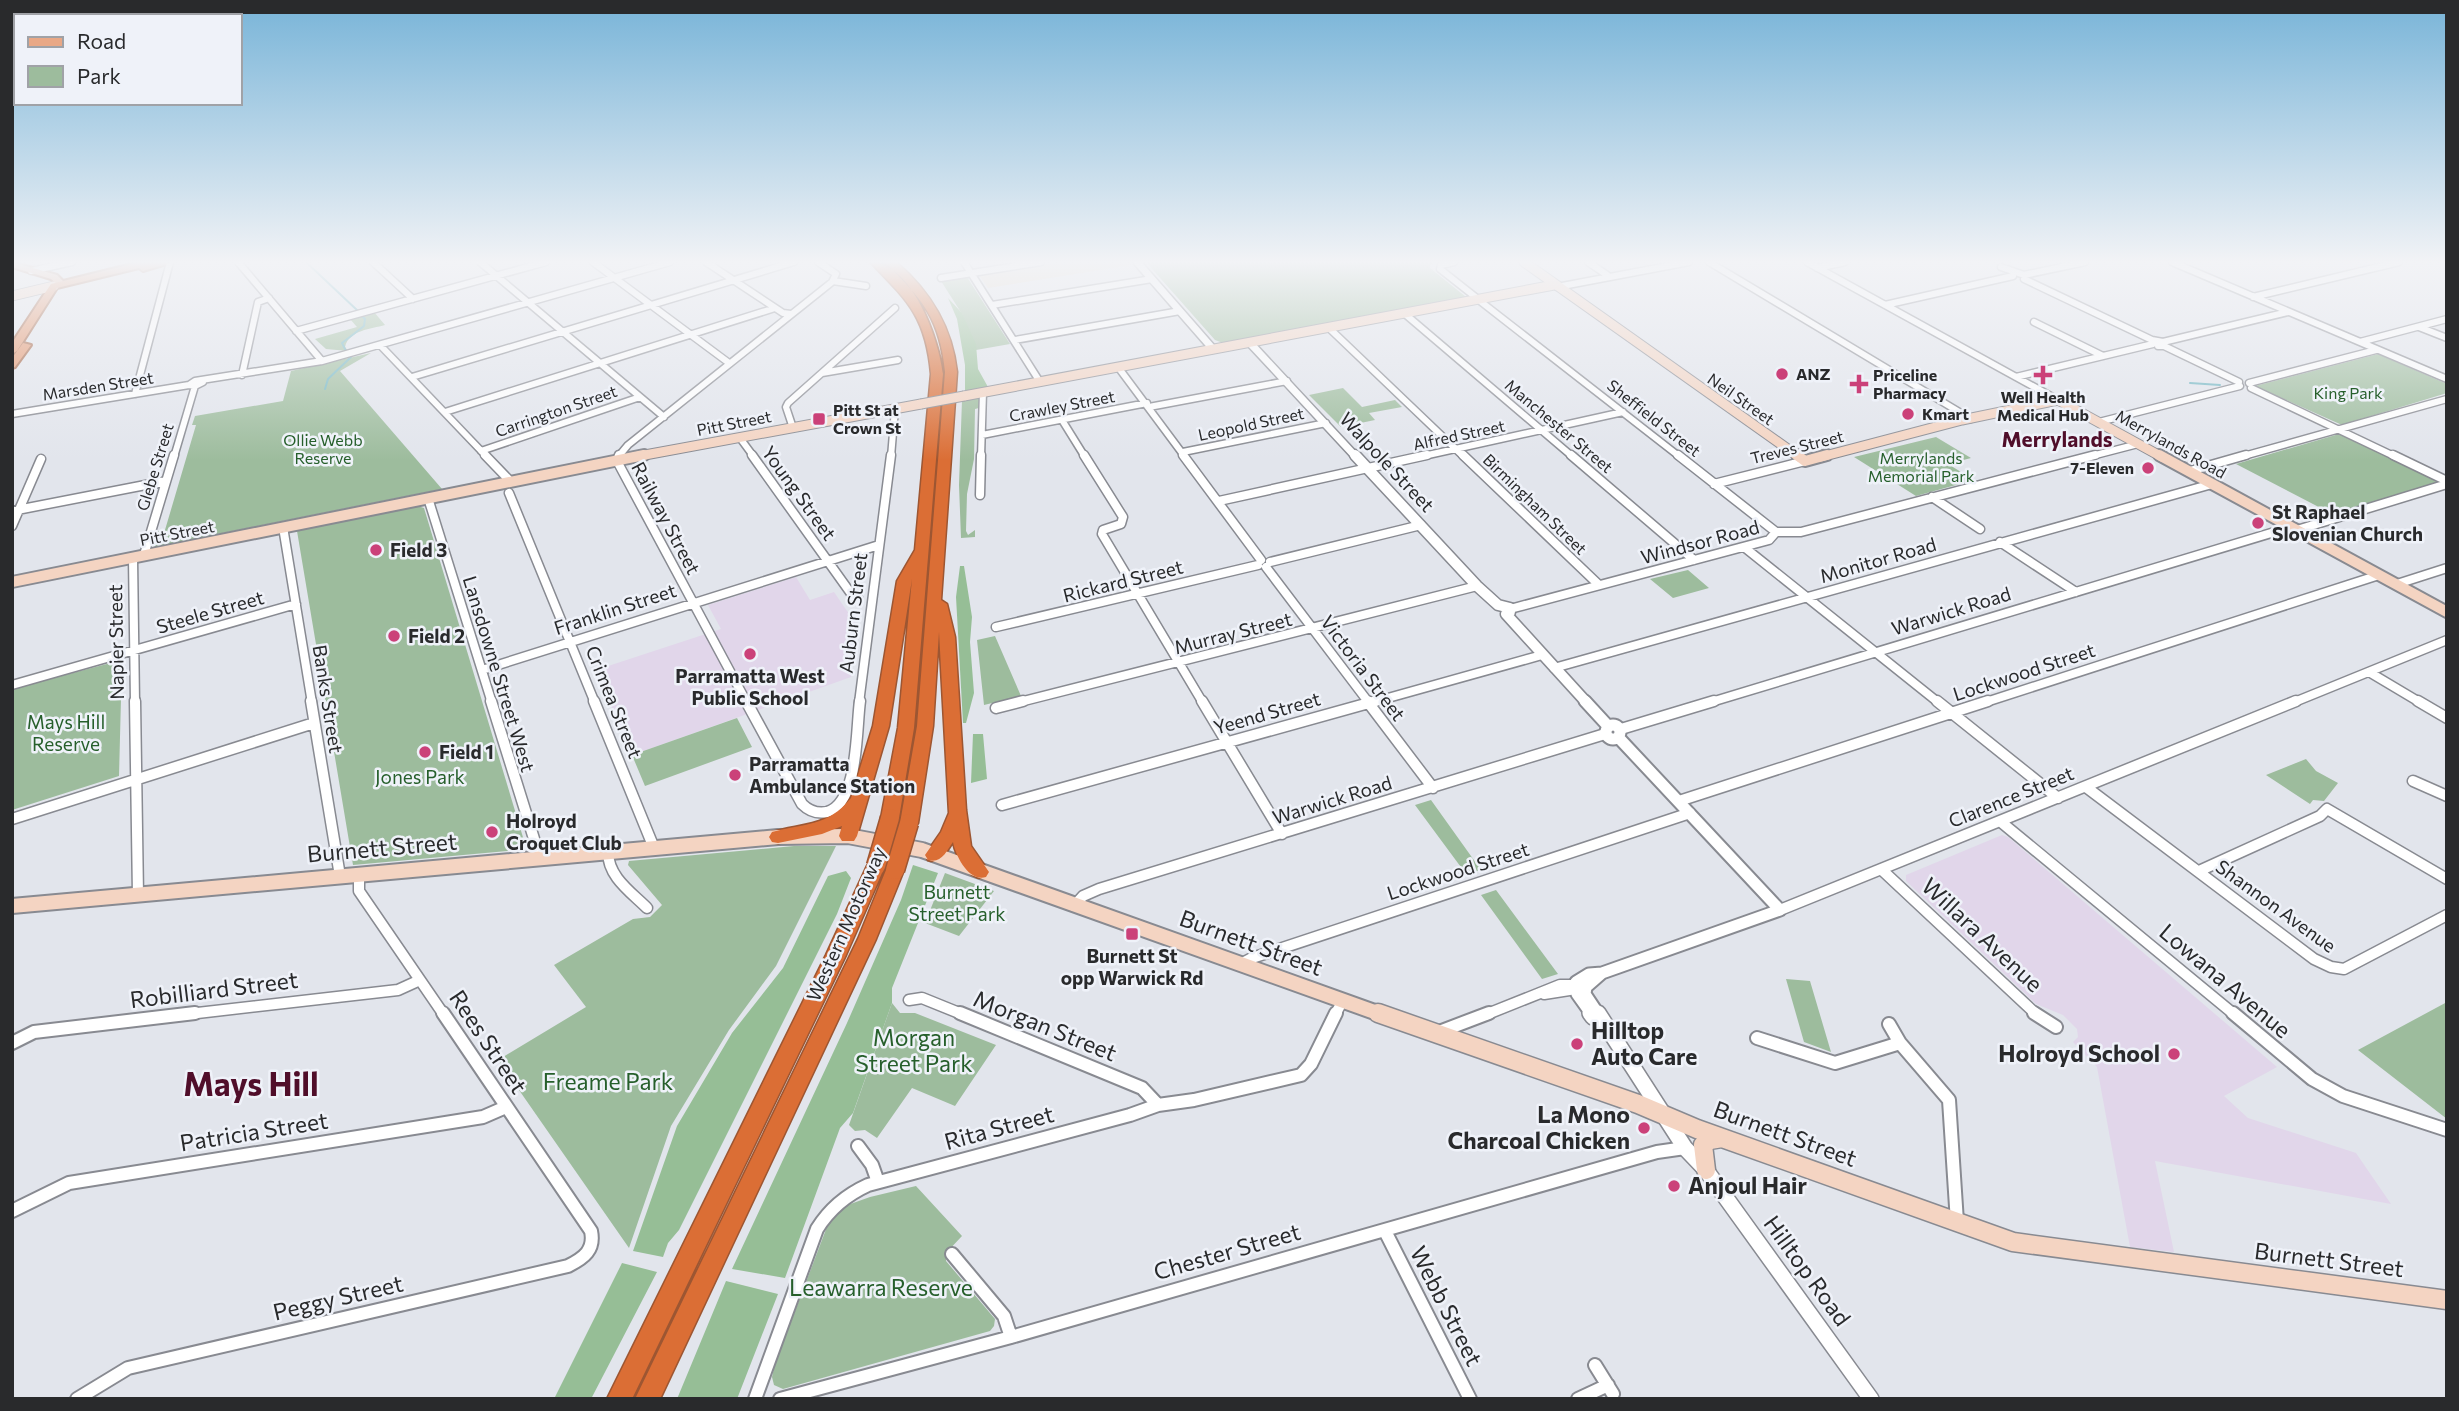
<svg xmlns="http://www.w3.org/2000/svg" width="2459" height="1411" viewBox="0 0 2459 1411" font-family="Commissioner,sans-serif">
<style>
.industrial{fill:#e6d9c6}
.education{fill:#e1d6ea}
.green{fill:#9dbc9d}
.forest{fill:#96be96}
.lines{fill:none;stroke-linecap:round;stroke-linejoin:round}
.stream{stroke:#70b5c1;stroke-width:2}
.minor-far3-casing{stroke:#888a91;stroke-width:9}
.minor-far2-casing{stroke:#888a91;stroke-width:11}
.minor-far1-casing{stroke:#888a91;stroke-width:13}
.minor-casing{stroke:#888a91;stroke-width:16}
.tertiary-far3-casing{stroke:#888a91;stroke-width:10}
.tertiary-far2-casing{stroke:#888a91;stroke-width:13}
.tertiary-far1-casing{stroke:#888a91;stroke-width:15}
.tertiary-casing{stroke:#888a91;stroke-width:18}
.secondary-far3-casing{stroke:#888a91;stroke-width:11}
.secondary-far2-casing{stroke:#888a91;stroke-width:14}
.secondary-far1-casing{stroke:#888a91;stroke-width:18}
.secondary-casing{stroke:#888a91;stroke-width:21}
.primary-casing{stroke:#9d5632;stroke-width:4}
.trunk-casing{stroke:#9d5632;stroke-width:4}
.motorway-casing{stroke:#9d5632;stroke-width:3}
.minor-far3{stroke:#fff;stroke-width:6}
.minor-far2{stroke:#fff;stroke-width:8}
.minor-far1{stroke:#fff;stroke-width:10}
.minor{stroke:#fff;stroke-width:12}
.tertiary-far3{stroke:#fff;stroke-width:7}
.tertiary-far2{stroke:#fff;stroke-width:10}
.tertiary-far1{stroke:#fff;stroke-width:11}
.tertiary{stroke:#fff;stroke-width:15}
.secondary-far3{stroke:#f4d4c2;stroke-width:9}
.secondary-far2{stroke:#f4d4c2;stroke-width:10}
.secondary-far1{stroke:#f4d4c2;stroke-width:14}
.secondary{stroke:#f4d4c2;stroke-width:18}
.primary{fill:#e9a886;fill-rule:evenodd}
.trunk{fill:#e28b5e;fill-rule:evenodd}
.motorway{fill:#db6e35;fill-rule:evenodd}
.secondary-bridge-casing{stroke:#888a91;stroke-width:11;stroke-linecap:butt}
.motorway-bridge-casing{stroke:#9d5632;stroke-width:21;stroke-linecap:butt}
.secondary-bridge{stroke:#f4d4c2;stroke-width:9}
.motorway-bridge{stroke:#db6e35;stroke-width:18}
.poi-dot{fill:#cb4179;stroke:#eff2f9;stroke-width:2.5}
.labels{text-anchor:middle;stroke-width:5;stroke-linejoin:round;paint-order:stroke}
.far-poi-label{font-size:16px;font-weight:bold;fill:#292a2c;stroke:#eff2f9;text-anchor:start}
.far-street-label{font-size:16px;fill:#292a2c;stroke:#eff2f9}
.far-park-label{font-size:16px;fill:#265f2b;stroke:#eff2f9}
.street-label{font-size:19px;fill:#292a2c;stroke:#eff2f9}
.poi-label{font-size:19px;font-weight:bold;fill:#292a2c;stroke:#eff2f9;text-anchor:start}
.park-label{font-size:19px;fill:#265f2b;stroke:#eff2f9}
.far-district-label{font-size:21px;font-weight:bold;fill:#500e2a;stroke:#eff2f9}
.near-street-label{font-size:23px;fill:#292a2c;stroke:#eff2f9}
.near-poi-label{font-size:23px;font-weight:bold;fill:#292a2c;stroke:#eff2f9;text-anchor:start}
.near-park-label{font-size:23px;fill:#265f2b;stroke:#eff2f9}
.near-district-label{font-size:32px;font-weight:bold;fill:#500e2a;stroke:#eff2f9}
</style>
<rect width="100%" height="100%" fill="#e2e5ec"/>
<path class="industrial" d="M1058 262H1129L1131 265 988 288 979 275Z"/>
<path class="education" d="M796 577 810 600 834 592 856 624 851 677 632 755 596 670 721 629 708 605Z
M2002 835 2008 837 2277 1067 2224 1096 2248 1118 2356 1153 2391 1204 2155 1161 2174 1252 2130 1247 2097 1067 2073 1042 2078 1037 2077 1029 2063 1015 2036 1004 1906 881V875Z"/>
<path class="green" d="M1146 262H1435L1430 265V268L1466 297 1223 343 1215 340Z
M967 277 1010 344 976 350 962 314 941 281Z
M374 312 385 325C371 329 349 330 345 347L348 351 326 349 315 339 357 327 350 319Z
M371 353 340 371 442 489 153 547 158 531 165 530 196 425H192L195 416 283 401 291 371Z
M2378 354 2447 384V393L2342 425 2255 386Z
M1343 388 1362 407 1395 400 1402 407 1369 413 1375 420 1341 427 1309 395Z
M976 398 979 399V408L975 409 974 459 967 494 966 531 968 535 975 530V537L961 538 959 485 962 400Z
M2339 434 2441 482 2338 517 2236 464Z
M1936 437 1971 458 1948 464 1974 480 1916 496 1854 457Z
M418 506 424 508 525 844 519 850 353 865 297 531Z
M1688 570 1709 588 1673 598 1650 579Z
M995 636 1021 696 984 705 977 640Z
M122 660 119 776 12 810V689Z
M737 718 752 747 645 786 632 755Z
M2306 759 2316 771 2338 783 2324 801 2313 800 2310 804 2266 775Z
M1431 800 1481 870 1466 874 1415 805Z
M794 846H836L776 966 729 1030 671 1126 629 1248 498 1060 586 1007 554 965 633 919 650 917 662 905 628 865 629 861Z
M945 873 994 891 959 936 925 923Z
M1496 890 1558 974 1542 979 1481 895Z
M1786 979 1810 981 1831 1052 1804 1042Z
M2447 1002V1119L2358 1050Z
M892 1003 900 1013H915L996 1045 955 1106 912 1088 877 1138 865 1130 855 1131 849 1125Z
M916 1186 962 1236 946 1253V1261L995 1319 994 1326 990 1331 783 1389 774 1385 772 1377 775 1364 828 1224 842 1207 870 1197Z"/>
<path class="forest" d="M948 298 962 313 976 344 978 369 988 387 965 391V365L957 319Z
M960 566H964L972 617 970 642 974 693 966 723H963L956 597Z
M973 734H983L987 779 971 783Z
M913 865 938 873 892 988V1003L853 1113 840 1128 785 1278 732 1269 847 1023 901 900Z
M846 871 851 878 837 914 679 1230 668 1243 663 1257 633 1251 677 1126 732 1033 783 968 828 876Z
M622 1263 657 1272 591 1399H554Z
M726 1281 778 1294 737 1399H677Z"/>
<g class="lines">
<path class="stream" d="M306 262 358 311
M346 351 342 343 364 326 365 319 362 316
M2190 383 2220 385
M325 389 328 379 351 357"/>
<defs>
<path id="minor-far3" d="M238 262 322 361
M373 262 413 299
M480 262 664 417
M593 262 729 363
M706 262 783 313 791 314
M964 262 1040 382
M1454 262 1441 265 1440 269 1478 299
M1588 262 1607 275
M1709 262 1971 419
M1807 262 2058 400
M2172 262 2447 379
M2001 267 2024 275 2085 262
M1817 268 1845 262
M31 271 72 262
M941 278 1041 262
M2024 279 2152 340 2163 342 2288 312
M833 281 866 286
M1557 287 1689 262
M2253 297 2399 262
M1480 301 1680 457
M992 305 1152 279
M1885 305 2013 276
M1405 314 1573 457
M2034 322 2103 356
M2419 327 2447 338
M1329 328 1464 457
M296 331 546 262
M1015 340 1180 311
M2360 342 2447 319
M380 345 487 457
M2158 346H2164L2239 382
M1118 367 1185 457
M822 373 898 360
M242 375 258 302 269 298
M412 377 794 262
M2016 377 2153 344
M203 382 195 386 189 385 195 381 322 361 670 262
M2249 383 2376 350
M2251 388 2396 457
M135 394 170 262
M1149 407 1287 381
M445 412 775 308
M12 414 189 385
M1062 420 1085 457
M2099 422 2240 386
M793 428 786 407 788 403 895 308
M982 435 1147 403
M740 438 754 457
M481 451 640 397
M1183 452 1326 423
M174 457 195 386
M618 457 628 445 832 282 836 274 818 262
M891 457 895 409
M981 457 983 392
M1419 457 1623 412
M2088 457 2138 444
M2240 457 2447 399"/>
<path id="minor-far2" d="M485 455 511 482
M619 455 617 461 747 703
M752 455 852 595 858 598
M1084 455 1123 517 1121 524 1103 530 1102 534 1203 703
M1183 455 1261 560
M1463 455 1599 585
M1571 455 1694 560
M1678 455 1776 532
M2393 455 2447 481
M2190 471 2246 455
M1714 484 1805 461
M509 493 595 703
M980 495 981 455
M1932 497 1980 529
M428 498 492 703
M1219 501 1427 455
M12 511 166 481
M12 526 41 459
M283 527 312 703
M2297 530 2447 484
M1776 532H1801L2095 455
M2000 542 2076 592
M1744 547 1939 703
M144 555 174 455
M133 558 135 703
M1270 562 1421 525
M1266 567 1369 703
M2397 584 2447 568
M1510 609 1769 540 1776 532
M996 627 1258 565
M1554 668 2212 484
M482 670 879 545
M2369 672 2421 703
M12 685 296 604
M859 703 891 455
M1016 703 1477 586
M1370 703 1542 655
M1708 703 2291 527
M1983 703 2379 575
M2292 703 2447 640"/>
<path id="minor-far1" d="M135 701 138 895
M311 701 340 876
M491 701 540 858
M594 701 654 848
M746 701 802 804C809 811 817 814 827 812 859 803 856 728 860 701
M1202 701 1282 834
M1367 701 1433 788
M1937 701 2058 798
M2418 701 2447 718
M996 708 1023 701
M1621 729 1714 701
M2413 781 2447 796
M2086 787 2314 959 2331 967 2344 969 2447 915
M1679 801 1988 701
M1002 805 1376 701
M12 819 314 723
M2001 822 2235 1015
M608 852C608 877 631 892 647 908
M1882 870 2037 1015
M2199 871 2320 816 2327 809 2447 879
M359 875V891L444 1015
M1074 906 1083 896 1099 889 1605 734
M1780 910 2296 701
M1239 965 1252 958 1690 813
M1544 994 1582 988
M909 1000 922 998 964 1015
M180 1015 398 990 420 980
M1335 1015 1342 1002
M1485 1015 1560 985H1579"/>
<path id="minor" d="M960 1013 1142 1088 1158 1105
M2034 1013 2056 1027
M2233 1013 2312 1079 2343 1096 2447 1130
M1889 1024 1900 1043 1949 1100 1957 1222
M1439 1032 1489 1013
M1757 1038 1835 1063 1900 1043
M12 1043 34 1032 195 1013
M858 1146 872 1165 878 1182
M12 1211 69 1183 483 1117 506 1107
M1385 1231 1470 1399
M952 1254 1004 1316 1011 1337
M1595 1365 1613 1394
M77 1399 128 1368 568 1266C584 1258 595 1250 591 1231L443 1013
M755 1399 817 1229C830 1208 846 1195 868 1185L1130 1115 1158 1105 1194 1100 1301 1075 1311 1064 1336 1013
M780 1399 1011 1337 1657 1152 1685 1148
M1578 1399 1608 1385"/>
<path id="tertiary-far3" d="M1137 262 1213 349
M1250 343 1356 457"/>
<path id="tertiary-far2" d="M1355 455 1477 586 1498 605 1510 608V612L1506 614
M1506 614 1587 703"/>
<path id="tertiary-far1" d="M1585 701 1608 726
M1606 732a7 7 0 1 1 14 0a7 7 0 1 1-14 0Z
M1592 1015 1577 994 1576 982 1589 974 1602 973
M1599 1015 1585 994 1586 987 1602 973 1780 910 1618 737"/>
<path id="tertiary" d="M1590 1013 1593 1017
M1598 1013 1685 1148 1706 1170
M1703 1166 1871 1399"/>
<path id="secondary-far3" d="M1524 262 1799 457
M12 296 54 286
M964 396 1554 285
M634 457 921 404
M1821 457 1962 420 2058 400 2162 457"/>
<path id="secondary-far2" d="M1797 455 1805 461 1827 455
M2159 455 2447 612
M12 582 644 455"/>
<path id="secondary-far1" d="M12 906 778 837 848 836 922 850 1383 1015"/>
<path id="secondary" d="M1378 1013 1638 1104 1697 1129 2013 1242 2447 1300
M1706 1170 1703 1145 1710 1140 1722 1138"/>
<path id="primary" d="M12 262 57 275 66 284 59 286 51 279 12 267Z"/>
<path id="trunk" d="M140 262H173L143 271 139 268 57 288 17 351 12 354V343L51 284Z
M23 343 31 345 15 367 12 368V358Z"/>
<path id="motorway" d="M870 262C912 262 939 340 943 374L914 728 899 818 896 822H884L881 818 898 728 912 579 889 726 857 836 854 841H842L839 836 842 826 822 834 778 843 772 842 769 837 772 832C805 823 827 827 851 798L873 726 897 581 915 550 931 374C926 317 908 301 870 262Z
M885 262H896C931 292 952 327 957 372L941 600 947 604 955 637 966 810 971 846 989 872 986 877C969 882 956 857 953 842 946 852 941 864 928 860L925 855 941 832 949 813 939 632 933 726 918 823 915 827H903L900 823 917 726 945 372C940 317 922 300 885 262Z
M876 859 882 861 885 866 846 955 632 1399H607L826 955 867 866 870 861Z
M895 863 901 865 904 870 876 939 660 1399H635L858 939 886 870 889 865Z"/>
</defs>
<use href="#minor-far3" class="minor-far3-casing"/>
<use href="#minor-far2" class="minor-far2-casing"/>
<use href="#minor-far1" class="minor-far1-casing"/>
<use href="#minor" class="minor-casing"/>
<use href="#tertiary-far3" class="tertiary-far3-casing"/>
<use href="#tertiary-far2" class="tertiary-far2-casing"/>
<use href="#tertiary-far1" class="tertiary-far1-casing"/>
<use href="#tertiary" class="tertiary-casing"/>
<use href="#secondary-far3" class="secondary-far3-casing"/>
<use href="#secondary-far2" class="secondary-far2-casing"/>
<use href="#secondary-far1" class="secondary-far1-casing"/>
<use href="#secondary" class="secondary-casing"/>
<use href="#primary" class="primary-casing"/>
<use href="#trunk" class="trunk-casing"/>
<use href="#motorway" class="motorway-casing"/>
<use href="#minor-far3" class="minor-far3"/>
<use href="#minor-far2" class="minor-far2"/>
<use href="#minor-far1" class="minor-far1"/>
<use href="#minor" class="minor"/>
<use href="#tertiary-far3" class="tertiary-far3"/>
<use href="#tertiary-far2" class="tertiary-far2"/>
<use href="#tertiary-far1" class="tertiary-far1"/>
<use href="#tertiary" class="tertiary"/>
<use href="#secondary-far3" class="secondary-far3"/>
<use href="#secondary-far2" class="secondary-far2"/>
<use href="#secondary-far1" class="secondary-far1"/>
<use href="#secondary" class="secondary"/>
<use href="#primary" class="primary"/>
<use href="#trunk" class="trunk"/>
<use href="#motorway" class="motorway"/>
<defs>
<path id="secondary-bridge" d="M921 404 964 396"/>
<path id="motorway-bridge" d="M876 866 890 818
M895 870 909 823"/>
</defs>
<use href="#secondary-bridge" class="secondary-bridge-casing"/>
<use href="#motorway-bridge" class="motorway-bridge-casing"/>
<use href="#secondary-bridge" class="secondary-bridge"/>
<use href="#motorway-bridge" class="motorway-bridge"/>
</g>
<linearGradient id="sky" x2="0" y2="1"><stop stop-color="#78b4d8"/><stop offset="0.57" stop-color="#f2f3f6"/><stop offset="1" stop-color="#f2f3f6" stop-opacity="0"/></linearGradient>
<rect width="2459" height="460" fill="url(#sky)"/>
<g class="poi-dot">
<circle cx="1782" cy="374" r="7"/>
<path d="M2039.5 364.5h7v7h7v7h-7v7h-7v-7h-7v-7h7z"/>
<path d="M1855.5 373.5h7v7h7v7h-7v7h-7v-7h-7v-7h7z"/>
<circle cx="1908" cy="414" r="7"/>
<rect x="812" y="412" width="14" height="14" rx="3.5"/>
<circle cx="2148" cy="468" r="7"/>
<circle cx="2258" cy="523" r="7"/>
<circle cx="376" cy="550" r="7"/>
<circle cx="394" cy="636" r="7"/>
<circle cx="750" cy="654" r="7"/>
<circle cx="425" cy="752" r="7"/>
<circle cx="735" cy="775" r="7"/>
<circle cx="492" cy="832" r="7"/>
<rect x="1125" y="927" width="14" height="14" rx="3.5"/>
<circle cx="1577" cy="1044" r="7"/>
<circle cx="2174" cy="1054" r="7"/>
<circle cx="1644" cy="1128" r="7"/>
<circle cx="1674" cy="1186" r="7"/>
</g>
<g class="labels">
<g class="far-poi-label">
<text x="1796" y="380">ANZ</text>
<text x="1873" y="381">Priceline<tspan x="1873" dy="18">Pharmacy</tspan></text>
<text x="2043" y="403" text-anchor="middle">Well Health<tspan x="2043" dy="18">Medical Hub</tspan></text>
<text x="833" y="416">Pitt St at<tspan x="833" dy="18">Crown St</tspan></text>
<text x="1922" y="420">Kmart</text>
<text x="2134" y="474" text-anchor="end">7-Eleven</text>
</g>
<g class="far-street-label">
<text transform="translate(98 386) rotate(-9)" y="6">Marsden Street</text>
<text transform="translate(1741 399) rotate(35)" y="6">Neil Street</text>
<text transform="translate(1062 406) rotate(-11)" y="6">Crawley Street</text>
<text transform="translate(556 411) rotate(-19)" y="6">Carrington Street</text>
<text transform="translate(1654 418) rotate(38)" y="6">Sheffield Street</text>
<text transform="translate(734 423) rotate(-11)" y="6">Pitt Street</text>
<text transform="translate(1251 424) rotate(-12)" y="6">Leopold Street</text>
<text transform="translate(1559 426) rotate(40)" y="6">Manchester Street</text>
<text transform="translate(1459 435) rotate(-12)" y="6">Alfred Street</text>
<text transform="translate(2171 444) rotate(29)" y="6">Merrylands Road</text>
<text transform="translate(1797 447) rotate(-14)" y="6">Treves Street</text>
<text transform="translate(155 467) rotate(-73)" y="6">Glebe Street</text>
<text transform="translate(1535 504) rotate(44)" y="6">Birmingham Street</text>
<text transform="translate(177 533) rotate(-11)" y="6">Pitt Street</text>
</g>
<g class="far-park-label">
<text x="2348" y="399">King Park</text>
<text x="323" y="446">Ollie Webb<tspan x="323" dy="18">Reserve</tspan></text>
<text x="1921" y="464">Merrylands<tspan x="1921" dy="18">Memorial Park</tspan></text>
</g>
<g class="street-label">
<text transform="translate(1387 462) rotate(47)" y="7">Walpole Street</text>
<text transform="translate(799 493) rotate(54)" y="7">Young Street</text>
<text transform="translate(666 518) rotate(62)" y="7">Railway Street</text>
<text transform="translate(1700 542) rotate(-15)" y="7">Windsor Road</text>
<text transform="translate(1878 560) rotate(-16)" y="7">Monitor Road</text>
<text transform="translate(1123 581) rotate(-14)" y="7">Rickard Street</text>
<text transform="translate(615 609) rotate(-18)" y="7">Franklin Street</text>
<text transform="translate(1951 611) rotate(-17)" y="7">Warwick Road</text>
<text transform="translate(210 612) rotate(-16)" y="7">Steele Street</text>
<text transform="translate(853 613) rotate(-83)" y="7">Auburn Street</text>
<text transform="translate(1233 633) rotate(-14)" y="7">Murray Street</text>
<text transform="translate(116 642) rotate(-91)" y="7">Napier Street</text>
<text transform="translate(1363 668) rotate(53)" y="7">Victoria Street</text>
<text transform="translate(2024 672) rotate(-18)" y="7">Lockwood Street</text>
<text transform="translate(499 674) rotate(73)" y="7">Lansdowne Street West</text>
<text transform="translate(328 699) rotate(81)" y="7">Banks Street</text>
<text transform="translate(614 702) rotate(68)" y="7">Crimea Street</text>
<text transform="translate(1267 713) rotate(-16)" y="7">Yeend Street</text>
<text transform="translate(2011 797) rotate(-22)" y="7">Clarence Street</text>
<text transform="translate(1332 800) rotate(-17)" y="7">Warwick Road</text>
<text transform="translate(1458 871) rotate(-18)" y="7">Lockwood Street</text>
<text transform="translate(2276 906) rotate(36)" y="7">Shannon Avenue</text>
<text transform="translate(846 924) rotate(-66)" y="7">Western Motorway</text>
</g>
<g class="poi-label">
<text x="2272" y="519">St Raphael<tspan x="2272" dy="22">Slovenian Church</tspan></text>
<text x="390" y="557">Field 3</text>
<text x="408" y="643">Field 2</text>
<text x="750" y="683" text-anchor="middle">Parramatta West<tspan x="750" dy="22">Public School</tspan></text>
<text x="439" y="759">Field 1</text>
<text x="749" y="771">Parramatta<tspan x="749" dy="22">Ambulance Station</tspan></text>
<text x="506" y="828">Holroyd<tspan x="506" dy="22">Croquet Club</tspan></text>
<text x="1132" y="963" text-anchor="middle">Burnett St<tspan x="1132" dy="22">opp Warwick Rd</tspan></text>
</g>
<g class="park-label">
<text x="66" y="729">Mays Hill<tspan x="66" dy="22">Reserve</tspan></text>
<text x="420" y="784">Jones Park</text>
<text x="957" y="899">Burnett<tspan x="957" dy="22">Street Park</tspan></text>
</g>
<g class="far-district-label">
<text x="2057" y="447">Merrylands</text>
</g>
<g class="near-street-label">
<text transform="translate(382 848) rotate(-5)" y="8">Burnett Street</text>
<text transform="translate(1982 935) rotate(43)" y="8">Willara Avenue</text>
<text transform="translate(1251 943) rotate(20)" y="8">Burnett Street</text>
<text transform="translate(2225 981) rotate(40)" y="8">Lowana Avenue</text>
<text transform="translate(214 990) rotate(-7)" y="8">Robilliard Street</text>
<text transform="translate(1045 1026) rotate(22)" y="8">Morgan Street</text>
<text transform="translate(488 1042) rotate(56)" y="8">Rees Street</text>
<text transform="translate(999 1128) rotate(-15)" y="8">Rita Street</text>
<text transform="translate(254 1132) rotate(-9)" y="8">Patricia Street</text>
<text transform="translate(1785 1134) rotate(20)" y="8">Burnett Street</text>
<text transform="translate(1227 1252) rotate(-16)" y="8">Chester Street</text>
<text transform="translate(2329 1260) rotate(7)" y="8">Burnett Street</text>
<text transform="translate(1807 1271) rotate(54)" y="8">Hilltop Road</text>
<text transform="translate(338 1298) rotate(-13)" y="8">Peggy Street</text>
<text transform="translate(1446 1306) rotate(63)" y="8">Webb Street</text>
</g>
<g class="near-poi-label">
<text x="1591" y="1039">Hilltop<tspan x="1591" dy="26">Auto Care</tspan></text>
<text x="2160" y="1062" text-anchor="end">Holroyd School</text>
<text x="1630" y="1123" text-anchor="end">La Mono<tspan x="1630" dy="26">Charcoal Chicken</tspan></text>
<text x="1688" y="1194">Anjoul Hair</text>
</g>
<g class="near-park-label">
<text x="914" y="1046">Morgan<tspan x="914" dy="26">Street Park</tspan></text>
<text x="608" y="1090">Freame Park</text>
<text x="881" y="1296">Leawarra Reserve</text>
</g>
<g class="near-district-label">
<text x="251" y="1096">Mays Hill</text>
</g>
</g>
<rect width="2459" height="1411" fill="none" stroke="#292a2c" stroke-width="28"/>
<rect x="14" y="14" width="228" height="91" fill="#eff2f9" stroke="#a0a2a7" stroke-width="2"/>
<rect x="28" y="37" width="35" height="10" fill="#e9a886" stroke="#a0a2a7" stroke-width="2"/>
<text x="77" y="49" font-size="21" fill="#292a2c">Road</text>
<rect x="28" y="66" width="35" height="21" fill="#9dbc9d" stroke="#a0a2a7" stroke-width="2"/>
<text x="77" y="84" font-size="21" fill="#292a2c">Park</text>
</svg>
